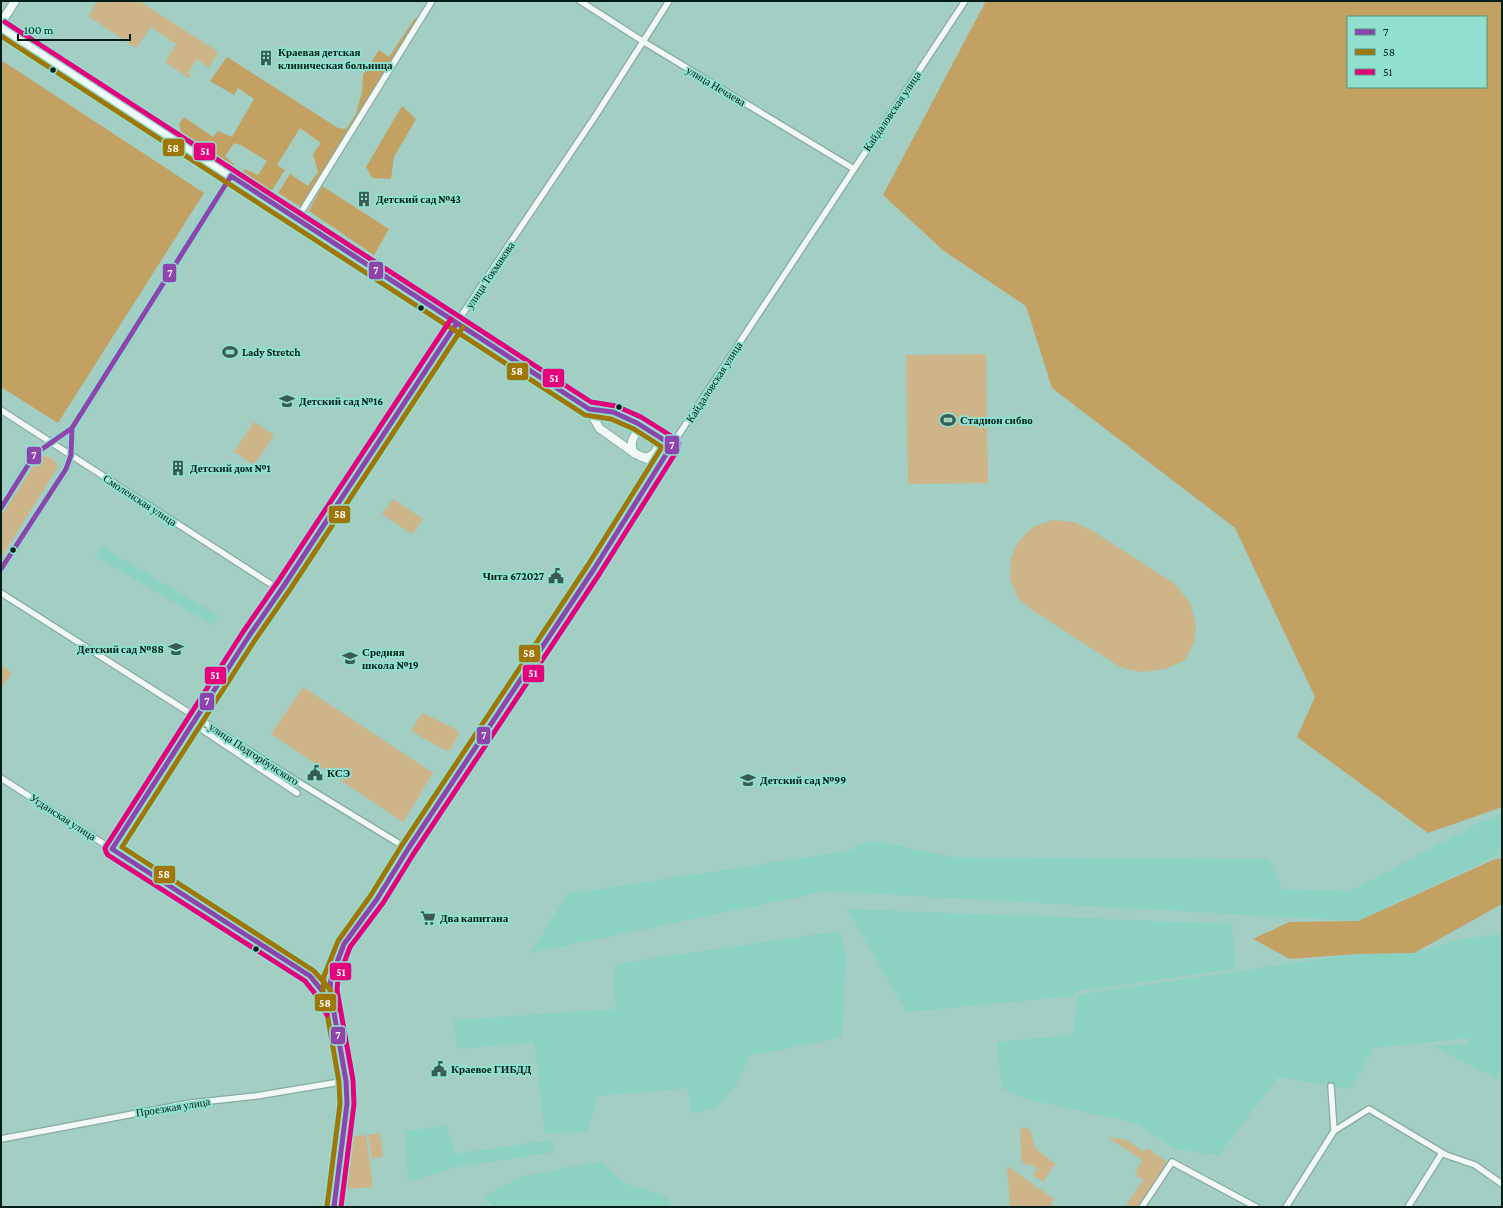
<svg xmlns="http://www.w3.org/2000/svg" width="1503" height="1208" viewBox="0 0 1503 1208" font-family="'Crimson Pro',serif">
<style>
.built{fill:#8cd2c3}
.green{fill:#cdb489}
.forest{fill:#c3a163;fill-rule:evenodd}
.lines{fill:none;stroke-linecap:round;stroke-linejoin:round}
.street-casing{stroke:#87aaa2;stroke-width:8}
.secondary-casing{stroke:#87aaa2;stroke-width:10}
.street{stroke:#f1f8f6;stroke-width:5.5}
.secondary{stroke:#f1f8f6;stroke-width:8}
.bus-1-casing{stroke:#90e0cf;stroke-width:8}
.bus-2-casing{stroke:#90e0cf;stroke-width:8}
.bus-3-casing{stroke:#90e0cf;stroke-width:8}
.bus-1{stroke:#8e44ad;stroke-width:5}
.bus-2{stroke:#a17608;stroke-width:5}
.bus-3{stroke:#e5007d;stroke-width:5}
.bus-dot{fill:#001d17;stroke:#90e0cf;stroke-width:1.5}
.labels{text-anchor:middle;stroke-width:4;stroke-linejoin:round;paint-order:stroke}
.poi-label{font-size:11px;font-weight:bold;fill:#001d17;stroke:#90e0cf;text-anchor:start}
.street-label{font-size:11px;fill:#001d17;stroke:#90e0cf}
.line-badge{stroke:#90e0cf;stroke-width:1.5}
.badge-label{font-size:11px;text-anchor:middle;font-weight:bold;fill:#fff}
</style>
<rect width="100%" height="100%" fill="#a2cec4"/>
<path class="built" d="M101 546 219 616 213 625 95 556Z
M1502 814V853L1358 921 826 891 530 953 568 894 848 851 871 840 950 857 1269 859 1282 889 1351 891 1481 822Z
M847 909 1232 924 1235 969 1076 991 1073 996 907 1012Z
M839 931 846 954 842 1037 749 1056 737 1084 714 1109 691 1113 688 1088 598 1096 587 1131 545 1134 534 1042 457 1049 454 1020 616 1009 613 984 616 964Z
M1502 934V1081L1432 1045H1467L1469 1038 1373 1048 1351 1089 1278 1077 1219 1155 1175 1149 1136 1123 1026 1099 1002 1088 997 1042 1073 1035 1078 995 1355 954 1414 953 1462 939Z
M447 1126 455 1154 552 1140 554 1152 458 1167 408 1181 405 1131Z
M601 1161 625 1184 666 1196 673 1207H495L483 1197 522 1177Z"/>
<path class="green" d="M98 1H139L217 51V55L209 68 197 59 188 73 191 75 189 78 165 62 176 44 151 27 136 48 88 16Z
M986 354 988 483 908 484 906 355Z
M254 422 274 435 254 465 234 452Z
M40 456C49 455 54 459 58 467L1 558V516Z
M393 499 423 519 412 534 382 514Z
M1053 520 1074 522 1091 530 1175 584 1190 603 1196 624 1194 643 1185 660 1165 669 1141 672 1122 668 1032 610 1018 598 1010 579 1011 558 1018 542 1033 527Z
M1 665 12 673 1 689Z
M303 687 433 773 403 822 271 734Z
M422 713 457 730 459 734 450 750 446 751 413 732 412 729Z
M1024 1127 1030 1130 1035 1148 1055 1164 1043 1182 1033 1175 1037 1169 1029 1163 1027 1166 1021 1160 1020 1130Z
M380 1133 383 1156 372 1159 368 1135Z
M366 1135 373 1187 345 1189 354 1136Z
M1107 1137 1127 1140 1144 1152 1147 1148 1167 1162 1138 1207H1125L1143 1180 1135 1174 1142 1160Z
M1007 1166 1054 1199 1051 1204 1056 1207H1010Z"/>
<path class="forest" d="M986 1H1502V807L1428 833 1297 737 1315 697 1235 528 1052 388 1026 306 944 251 883 195ZM1348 17H1486V87H1348Z
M415 18 418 20 301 207 278 193 290 174 308 186 318 172 313 154 321 143 300 128 277 165 285 170 269 195 240 175 245 169 258 175 267 161 241 145 234 143 225 156 234 164 229 170 213 159 210 154 182 136 179 124 184 117 213 137 218 131 232 137 254 99 238 88 234 95 210 81 227 57 338 128 346 129 356 114 362 92 363 75 379 50 389 57Z
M1 60 204 193 58 423 1 387Z
M402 106 416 119 394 157 391 179 372 178 366 167Z
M322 186 389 229 374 255 309 211Z
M1502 858V904L1414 953 1355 954 1290 959 1253 939 1289 922 1358 921 1493 860Z"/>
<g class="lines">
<defs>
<path id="street" d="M580 1 644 42 854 169
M297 219 432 1
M1 410 280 590
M1 508 35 454 72 428 231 176
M1 569 66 469 71 455 72 428
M1 593 303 785 408 849
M196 717 201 729 297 793
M1 778 310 976 323 992 330 1007
M112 849 249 636 285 584 392 419 596 115 669 1
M1334 1131 1369 1109 1446 1155 1475 1165 1502 1184
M1 1139 191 1103 256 1096 346 1081
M334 1207 347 1104 346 1081 330 990 331 978 335 966 344 944 377 899 408 849 594 569 672 445 965 1
M1142 1207 1172 1162 1256 1207
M1286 1207 1334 1131 1331 1086
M1408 1207 1442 1153"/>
<path id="secondary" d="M1 23 15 1
M1 28 589 409 613 412 637 423 672 445
M589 409 599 428 634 453 660 465
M634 453C628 442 635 428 648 430
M642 457C655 459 662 445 656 434"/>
</defs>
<use href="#street" class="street-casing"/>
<use href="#secondary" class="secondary-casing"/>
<use href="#street" class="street"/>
<use href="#secondary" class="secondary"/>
<defs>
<path id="bus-1" d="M231 176 589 409 613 412 637 423 672 445 594 569 408 849 377 899 344 944 331 978 330 990 346 1081 347 1104 334 1207
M1 508 35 454 72 428 80 415
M1 569 66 469 71 455 72 428 231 176
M333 1012 323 992 310 976 112 849 249 636 285 584 457 323"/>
<path id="bus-2" d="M1 36 585 415 611 419 634 429 662 447 588 565 402 845 371 895 338 941 324 976 323 990 339 1082 340 1104 327 1206
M339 1009 329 988 314 971 122 847 255 640 291 588 463 327"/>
<path id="bus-3" d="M5 22 591 402 616 406 641 417 676 439 679 443 678 449 600 573 414 853 383 903 350 947 338 979 337 990 353 1080 354 1104 341 1207
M327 1015 317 996 305 981 108 855 106 852 105 848 243 632 279 580 451 319"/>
</defs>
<use href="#bus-1" class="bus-1-casing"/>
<use href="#bus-2" class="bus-2-casing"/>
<use href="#bus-3" class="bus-3-casing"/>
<use href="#bus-1" class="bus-1"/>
<use href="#bus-2" class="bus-2"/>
<use href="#bus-3" class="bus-3"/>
</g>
<defs>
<symbol id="building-bare" viewBox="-9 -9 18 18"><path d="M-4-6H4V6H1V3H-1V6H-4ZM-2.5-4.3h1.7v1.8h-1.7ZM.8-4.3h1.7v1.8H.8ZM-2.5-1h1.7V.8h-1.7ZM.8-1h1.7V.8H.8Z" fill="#395b54" stroke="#90e0cf" stroke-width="2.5" paint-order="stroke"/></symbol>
<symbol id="stadium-bare" viewBox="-9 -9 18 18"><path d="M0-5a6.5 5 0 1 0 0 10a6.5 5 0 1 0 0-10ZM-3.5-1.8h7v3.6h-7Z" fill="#395b54" stroke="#90e0cf" stroke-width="2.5" paint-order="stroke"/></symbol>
<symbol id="school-bare" viewBox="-9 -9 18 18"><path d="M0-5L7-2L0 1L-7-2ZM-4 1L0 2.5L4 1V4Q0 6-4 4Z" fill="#395b54" stroke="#90e0cf" stroke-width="2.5" paint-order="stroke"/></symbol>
<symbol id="civic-bare" viewBox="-9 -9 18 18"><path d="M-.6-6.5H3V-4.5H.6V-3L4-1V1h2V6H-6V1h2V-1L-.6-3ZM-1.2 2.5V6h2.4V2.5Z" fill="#395b54" stroke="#90e0cf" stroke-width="2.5" paint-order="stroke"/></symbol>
<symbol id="supermarket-bare" viewBox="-9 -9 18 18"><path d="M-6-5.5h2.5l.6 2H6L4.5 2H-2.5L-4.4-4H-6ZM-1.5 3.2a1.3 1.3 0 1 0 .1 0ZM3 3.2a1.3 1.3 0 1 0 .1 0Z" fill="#395b54" stroke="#90e0cf" stroke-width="2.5" paint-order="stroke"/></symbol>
</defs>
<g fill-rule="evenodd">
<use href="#building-bare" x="255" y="47" width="22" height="22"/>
<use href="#building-bare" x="353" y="188" width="22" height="22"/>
<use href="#stadium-bare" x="219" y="341" width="22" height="22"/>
<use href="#school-bare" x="276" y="390" width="22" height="22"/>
<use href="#stadium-bare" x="937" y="409" width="22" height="22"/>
<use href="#building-bare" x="167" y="457" width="22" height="22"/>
<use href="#civic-bare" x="545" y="565" width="22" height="22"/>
<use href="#school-bare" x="165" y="638" width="22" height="22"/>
<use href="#school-bare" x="339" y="647" width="22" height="22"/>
<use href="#civic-bare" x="304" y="762" width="22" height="22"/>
<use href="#school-bare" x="737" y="769" width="22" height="22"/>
<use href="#supermarket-bare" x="417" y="907" width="22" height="22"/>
<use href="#civic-bare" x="428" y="1058" width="22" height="22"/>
</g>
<g class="bus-dot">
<circle cx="53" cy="70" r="3.5"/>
<circle cx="421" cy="308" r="3.5"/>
<circle cx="619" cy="407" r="3.5"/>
<circle cx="13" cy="550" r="3.5"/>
<circle cx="256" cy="949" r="3.5"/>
</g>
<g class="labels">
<g class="poi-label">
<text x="278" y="56">Краевая детская<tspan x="278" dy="13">клиническая больница</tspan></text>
<text x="376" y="203">Детский сад №43</text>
<text x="242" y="356">Lady Stretch</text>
<text x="299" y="405">Детский сад №16</text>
<text x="960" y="424">Стадион сибво</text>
<text x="190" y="472">Детский дом №1</text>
<text x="544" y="580" text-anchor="end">Чита 672027</text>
<text x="164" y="653" text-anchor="end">Детский сад №88</text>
<text x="362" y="656">Средняя<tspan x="362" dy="13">школа №19</tspan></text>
<text x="327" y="777">КСЭ</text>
<text x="760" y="784">Детский сад №99</text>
<text x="440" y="922">Два капитана</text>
<text x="451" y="1073">Краевое ГИБДД</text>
</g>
<g class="street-label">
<text transform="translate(716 86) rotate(31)" y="4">улица Нечаева</text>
<text transform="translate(892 111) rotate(-56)" y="4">Кайдаловская улица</text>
<text transform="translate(490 275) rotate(-56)" y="4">улица Токмакова</text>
<text transform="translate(714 382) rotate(-57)" y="4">Кайдаловская улица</text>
<text transform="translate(140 500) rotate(33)" y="4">Смоленская улица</text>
<text transform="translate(254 754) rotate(33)" y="4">улица Подгорбунского</text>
<text transform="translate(63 817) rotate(33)" y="4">Угданская улица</text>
<text transform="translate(173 1107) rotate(-9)" y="4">Проезжая улица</text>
</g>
</g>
<g class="line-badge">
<rect x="162" y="138" width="23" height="19" rx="4" fill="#a17608"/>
<rect x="193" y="142" width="23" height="19" rx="4" fill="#e5007d"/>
<rect x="368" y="261" width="16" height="19" rx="4" fill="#8e44ad"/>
<rect x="162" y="263" width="15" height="20" rx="4" fill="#8e44ad"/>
<rect x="506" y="362" width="23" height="19" rx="4" fill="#a17608"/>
<rect x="542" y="368" width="23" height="20" rx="4" fill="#e5007d"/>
<rect x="664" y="435" width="16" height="20" rx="4" fill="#8e44ad"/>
<rect x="26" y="446" width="16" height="19" rx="4" fill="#8e44ad"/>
<rect x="328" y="505" width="23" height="19" rx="4" fill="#a17608"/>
<rect x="518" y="644" width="23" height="19" rx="4" fill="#a17608"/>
<rect x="522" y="664" width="23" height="19" rx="4" fill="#e5007d"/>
<rect x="204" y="666" width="23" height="19" rx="4" fill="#e5007d"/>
<rect x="199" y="692" width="16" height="19" rx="4" fill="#8e44ad"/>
<rect x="476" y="726" width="15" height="19" rx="4" fill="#8e44ad"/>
<rect x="153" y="865" width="23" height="19" rx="4" fill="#a17608"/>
<rect x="329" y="962" width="23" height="19" rx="4" fill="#e5007d"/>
<rect x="314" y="993" width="23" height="19" rx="4" fill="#a17608"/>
<rect x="330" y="1026" width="16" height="19" rx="4" fill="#8e44ad"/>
</g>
<g class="badge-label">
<text x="173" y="152">58</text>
<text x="205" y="155">51</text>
<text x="376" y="274">7</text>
<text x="170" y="277">7</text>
<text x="517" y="375">58</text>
<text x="554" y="382">51</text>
<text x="672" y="449">7</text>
<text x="34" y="459">7</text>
<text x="340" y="518">58</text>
<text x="529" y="657">58</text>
<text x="533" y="677">51</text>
<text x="215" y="679">51</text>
<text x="207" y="705">7</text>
<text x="484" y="739">7</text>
<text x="164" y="878">58</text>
<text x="341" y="976">51</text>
<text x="325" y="1007">58</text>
<text x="338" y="1039">7</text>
</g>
<rect width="1503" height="1208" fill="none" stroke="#001d17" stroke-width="4"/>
<rect x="1347" y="16" width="140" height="72" fill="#90e0cf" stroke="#569285"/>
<rect x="1355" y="29" width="20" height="6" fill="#8e44ad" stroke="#569285"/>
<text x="1383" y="36" font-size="12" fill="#001d17">7</text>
<rect x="1355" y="49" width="20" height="6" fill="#a17608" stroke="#569285"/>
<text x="1383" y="56" font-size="12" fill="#001d17">58</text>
<rect x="1355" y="69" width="20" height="6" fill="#e5007d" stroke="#569285"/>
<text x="1383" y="76" font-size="12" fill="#001d17">51</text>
<path d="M18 34v6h112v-6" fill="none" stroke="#001d17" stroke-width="2"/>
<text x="24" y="34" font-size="12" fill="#001d17" stroke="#90e0cf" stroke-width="3" paint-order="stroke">100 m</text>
</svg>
